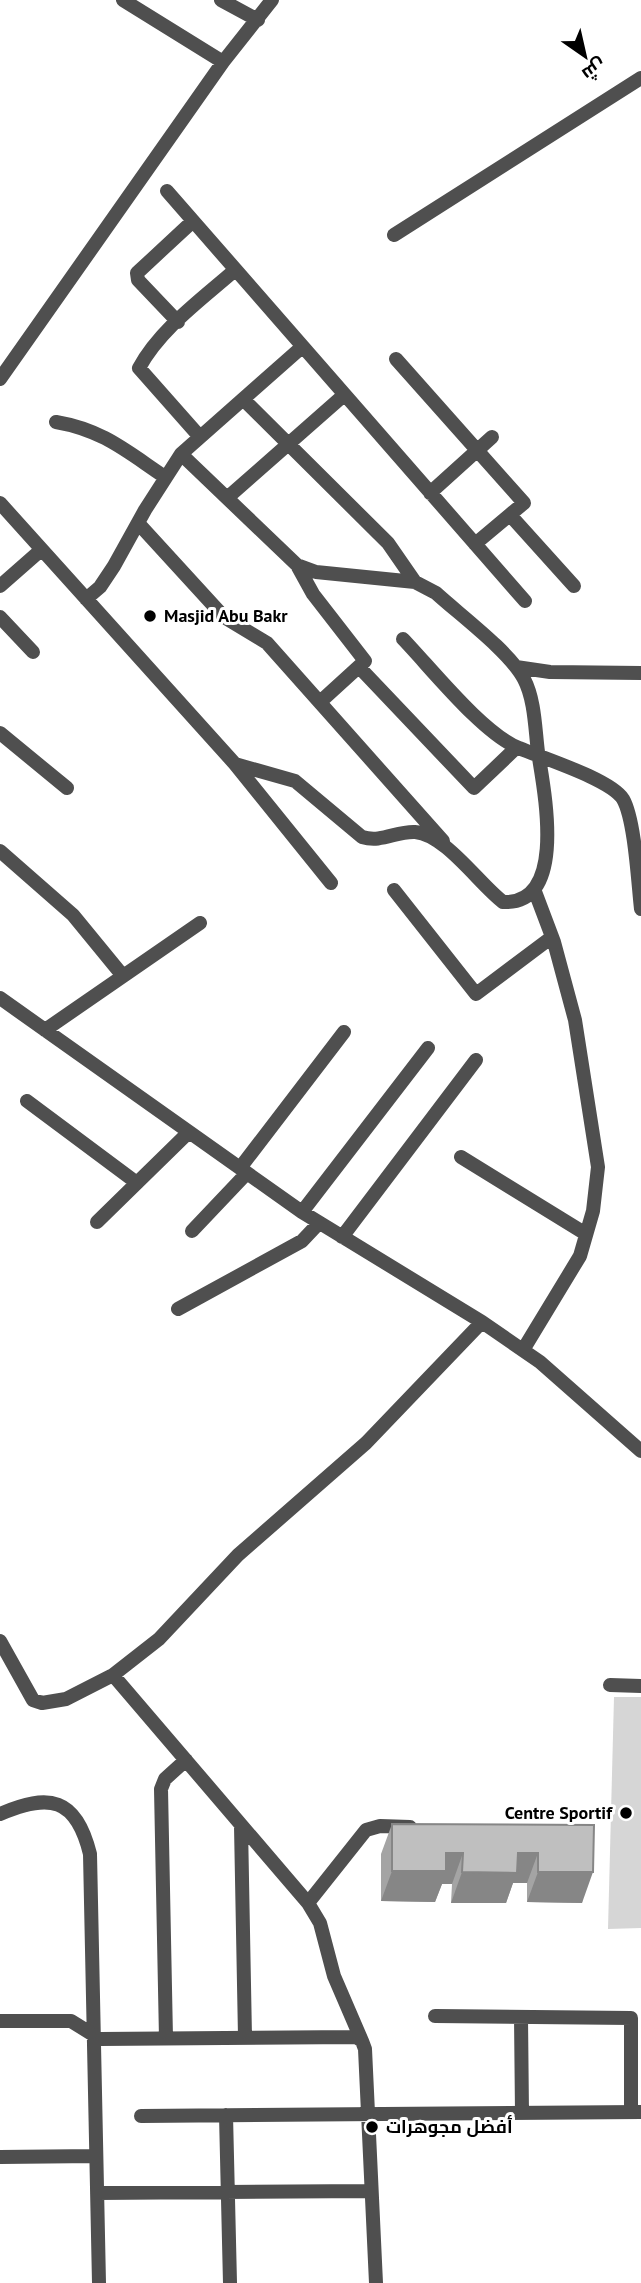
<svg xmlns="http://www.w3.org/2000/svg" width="641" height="2283" viewBox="0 0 641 2283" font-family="'PT Sans',Cairo,sans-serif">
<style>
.garden{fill:#d6d6d6}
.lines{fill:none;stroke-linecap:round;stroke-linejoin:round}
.minor{stroke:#4f4f4f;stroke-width:14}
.wall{fill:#a4a4a4}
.shaded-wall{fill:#868686}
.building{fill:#bfbfbf;stroke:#868686;stroke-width:2}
.poi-dot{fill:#000;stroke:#fff;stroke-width:2.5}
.labels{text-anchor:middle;stroke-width:6;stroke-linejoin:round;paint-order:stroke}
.poi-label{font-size:18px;font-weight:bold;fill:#000;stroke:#fff;text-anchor:start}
</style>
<rect width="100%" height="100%" fill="#fff"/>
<path class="garden" d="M614 1697H641V1928L608 1929Z"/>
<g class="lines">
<path class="minor" d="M123 0 223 62
M221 0 258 20
M167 191 525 601
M394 235 641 78
M178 322 138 280 137 273 193 221
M396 359 524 503 475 544
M0 379 223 62 272 0
M243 399 388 543 415 582
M56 422C103 430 126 451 165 477
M200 437 139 368C160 329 202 299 235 270
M430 493 492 437
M227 498 344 395
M0 503 235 764 295 781 362 837C382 843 396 831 415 832 445 834 480 885 503 902 568 906 544 790 538 752 535 729 535 700 524 679 510 652 460 615 436 593L415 582 316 572 297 565 181 454
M510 515 574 586
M138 523 224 617 267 643 443 841
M297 565 313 594 365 661 320 702
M0 586 41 550
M86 599 100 587 114 566 145 510 181 454 302 347
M0 617 33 652
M403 639C431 668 483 734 519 748 542 758 610 779 623 799 635 820 638 883 641 909
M359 667 474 788 516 748
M516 667 550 672 641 673
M0 733 67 788
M235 764 331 883
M0 851 73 915 123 976
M394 890 476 994 552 937
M0 998 302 1212 482 1322 540 1362 641 1451
M45 1030 200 923
M27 1101 137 1183
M461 1157 586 1234
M240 1168 344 1032
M302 1212 428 1048
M97 1222 189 1132
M192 1231 247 1173
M342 1237 476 1060
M178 1309 302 1241 319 1223
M523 1350 580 1256 593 1211 598 1167 575 1020 554 942 534 889
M0 1641 33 1700 42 1703 66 1699 113 1675 159 1639 238 1555 366 1443 482 1322
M113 1675 308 1903 320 1923 334 1976 362 2041
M610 1685 641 1686
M0 1814C49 1793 76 1797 90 1854L99 2283
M241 1826 245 2037
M308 1903 366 1830 380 1826 410 1827
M435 2016 631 2018V2112
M521 2017 522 2113
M0 2021H71L100 2039 356 2037 362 2041 365 2049 376 2283
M166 2038 161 1789 165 1779 186 1760
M226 2115 230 2283
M141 2116 641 2112
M0 2157 96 2156
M97 2193 370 2191"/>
</g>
<path class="wall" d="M392 1824 594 1825 582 1903 527 1902V1883H513L506 1903H451L452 1884H442L435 1902 381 1901V1854Z"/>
<path class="shaded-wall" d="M446 1853H463L452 1884H442L435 1902 381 1901 392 1871Z
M518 1853H538L527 1883H513L506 1903H451L462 1872Z
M538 1872H593L582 1903 527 1902Z"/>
<path class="building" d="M392 1824 594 1825 593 1872H538V1853H518L517 1873 462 1872 463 1853H446V1871H392Z"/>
<g class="poi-dot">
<circle cx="150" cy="616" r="7"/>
<circle cx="626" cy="1813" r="7"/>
<circle cx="372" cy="2127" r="7"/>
</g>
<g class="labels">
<g class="poi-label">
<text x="164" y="622">Masjid Abu Bakr</text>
<text x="612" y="1819" text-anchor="end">Centre Sportif</text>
<text x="386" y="2133">أفضل مجوهرات</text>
</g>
</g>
<g transform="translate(585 56) rotate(146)" stroke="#ffffff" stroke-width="5" paint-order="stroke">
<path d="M0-5L12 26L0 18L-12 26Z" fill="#000000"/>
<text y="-10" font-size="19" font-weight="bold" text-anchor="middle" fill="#000000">ش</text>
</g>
</svg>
